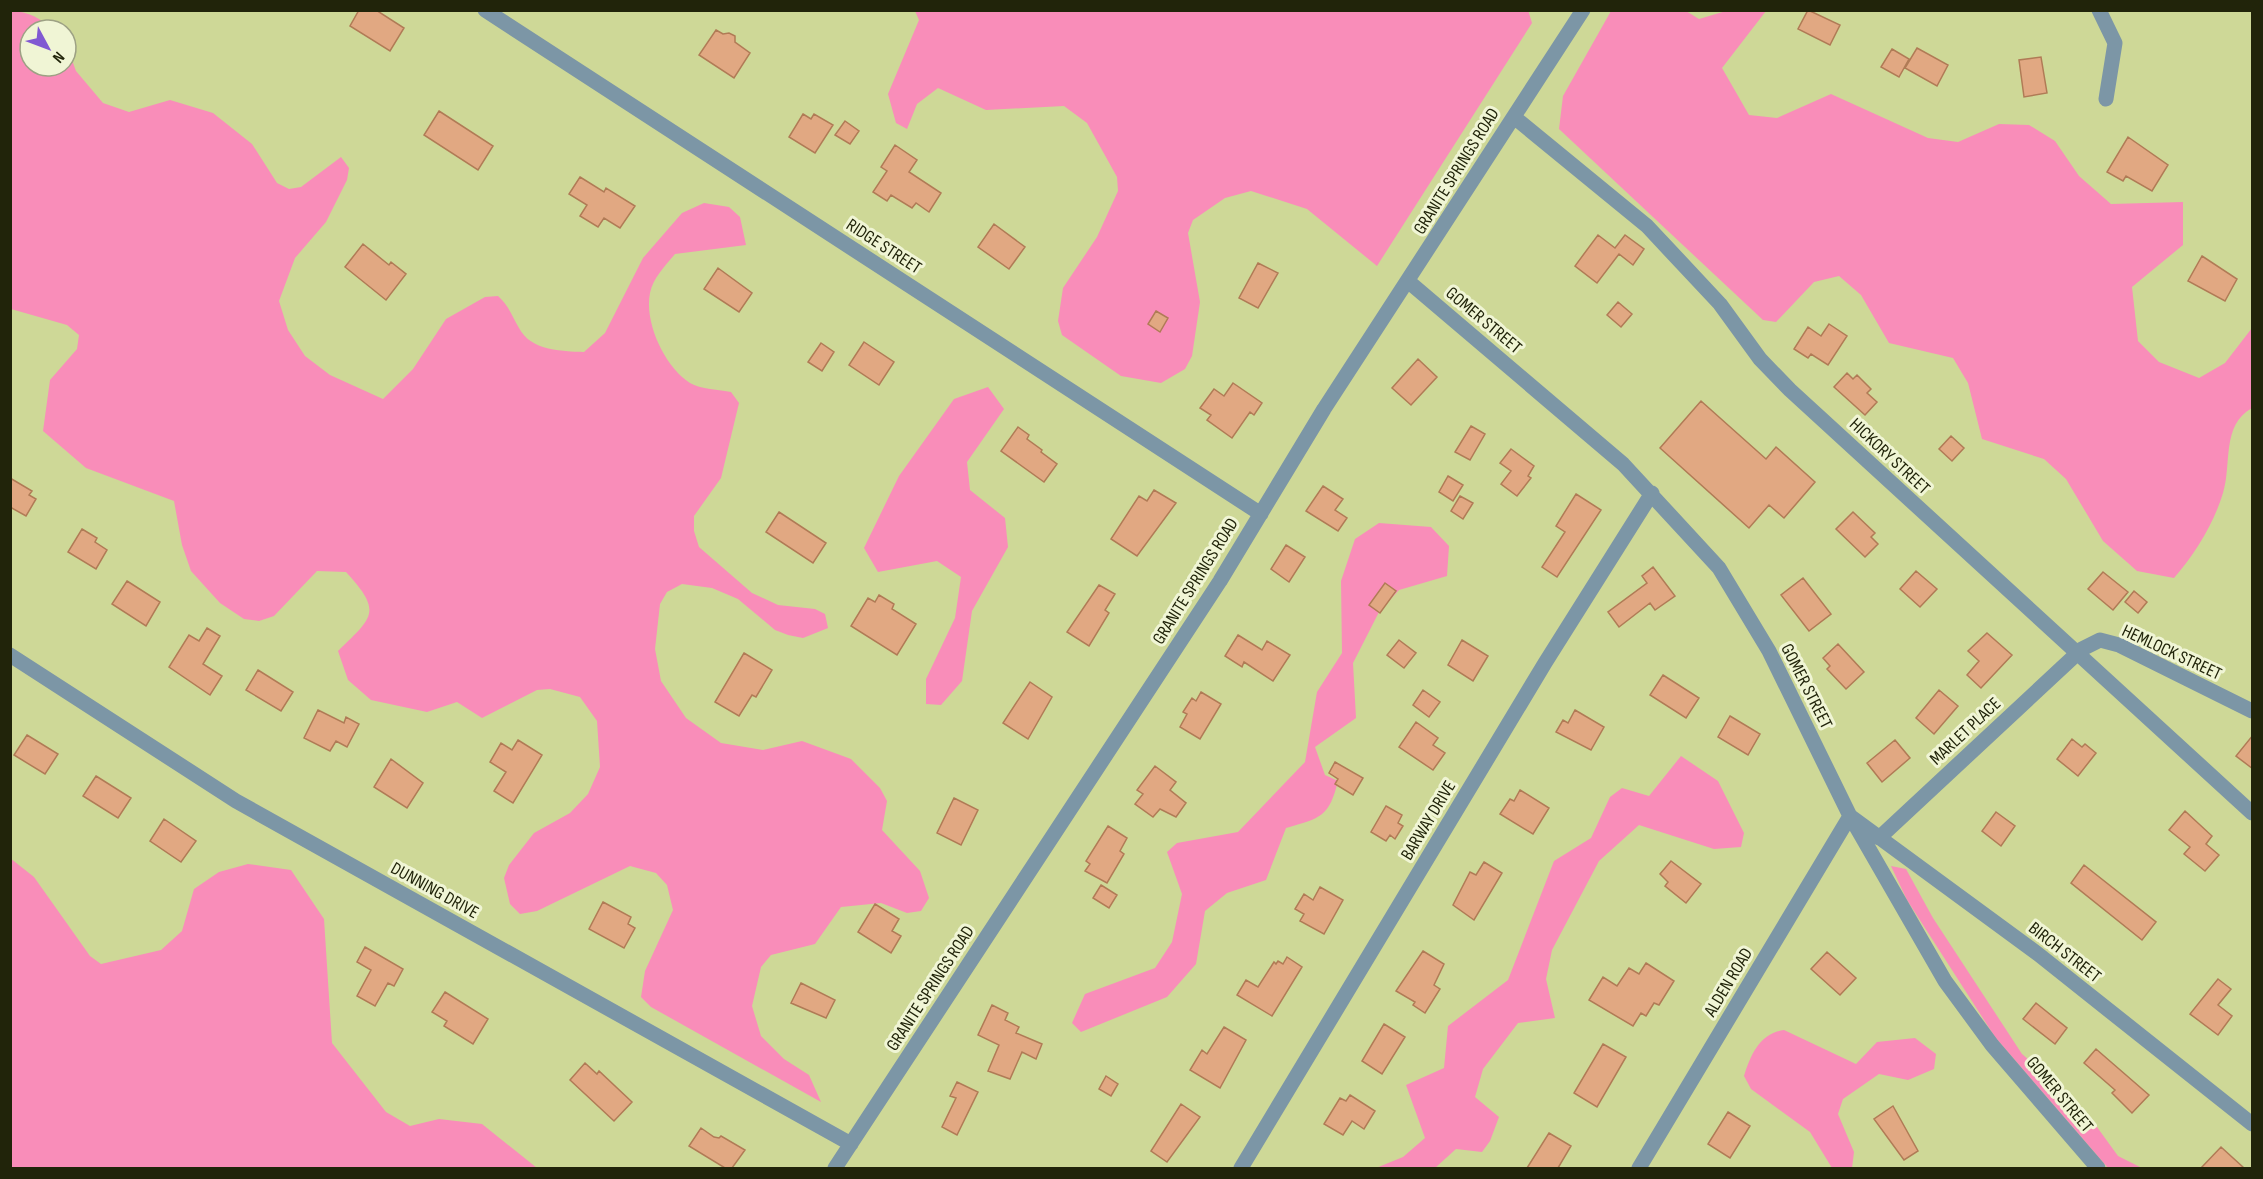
<svg xmlns="http://www.w3.org/2000/svg" width="2263" height="1179" viewBox="0 0 2263 1179" font-family="'Sofia Sans Condensed',sans-serif">
<style>
.green{fill:#f98db9}
.building{fill:#e1a882;stroke:#b07b56;stroke-width:1.5}
.lines{fill:none;stroke-linecap:round;stroke-linejoin:round}
.minor{stroke:#7c96a6;stroke-width:15}
.labels{text-anchor:middle;stroke-width:6;stroke-linejoin:round;paint-order:stroke}
.street-label{font-size:18px;fill:#21240a;stroke:#f0f5d5}
</style>
<rect width="100%" height="100%" fill="#ced897"/>
<path class="green" d="M1528 10 1532 23 1377 266 1307 209 1251 191 1225 198 1193 220 1188 233 1200 302 1192 356 1185 369 1161 383 1121 376 1062 335 1058 321 1063 288 1097 237 1118 191 1117 177 1087 123 1064 106 986 110 938 88 917 104 907 129 896 123 888 94 919 20 915 11Z
M10 11C25 10 43 19 53 30H30V66H66V44L76 71 103 103 129 112 170 100 213 113 252 144 277 183 289 189 301 187 341 157 349 168 347 180 326 222 295 258 279 301 288 330 305 356 330 375 383 399 413 369 446 319 485 297 498 296C509 306 512 316 519 328 531 351 561 351 584 352L605 333 643 258 682 213 704 203 729 207 740 217 746 245 675 254C665 266 653 278 650 293 644 323 665 367 690 383 700 389 720 390 731 392L739 403 721 478 694 516V531L699 547 752 593 778 605 815 609 825 614 828 628 803 638 788 635 775 630 738 599 712 588 682 584 667 592 660 604 655 649 661 681 686 718 721 743 763 750 802 741 851 759 880 788 887 801 882 830 920 871 929 898 921 911 907 913 881 903 841 907 815 944 771 955 761 967 752 1006 761 1036 784 1059 809 1075 821 1102 651 1007 641 997 645 971 673 910 667 885 656 873 630 866 537 911 520 914 510 904 504 878 509 865 534 833 570 813 588 794 600 767 597 721 580 697 550 689 537 690 482 718 457 702 427 712 371 700 348 680 338 651C373 617 383 612 346 572L317 571 274 616 259 621 244 619 220 603 191 571 182 545 174 501 86 468 43 431 50 380 77 349 79 335 67 325 11 309Z
M1611 11H1686L1699 19 1726 11H1766L1722 68 1749 115 1777 118 1831 94 1928 138 1958 142 1999 124 2029 125 2055 141 2079 176 2111 204 2183 202V245L2132 287 2138 341 2159 362 2199 378 2225 363 2252 328V408C2221 425 2232 465 2223 493 2214 523 2195 554 2174 578L2137 571 2103 541 2066 479 2044 459 1982 439 1968 383 1953 358 1889 343 1861 295 1839 276 1814 282 1776 322 1763 320 1559 129 1563 96Z
M988 387 1004 409 967 462 970 490 1005 518 1008 547 972 611 962 681 941 705 926 704V679L955 618 961 577 937 561 878 572 864 548 899 476 954 399Z
M1379 523 1431 527 1449 546 1447 576 1399 590 1379 612 1353 663 1356 718 1315 747 1325 775 1338 781C1329 817 1321 818 1286 828L1266 880 1227 893 1205 911 1196 964 1167 997 1081 1032 1072 1023 1085 994 1155 968 1172 942 1182 894 1167 852 1177 843 1238 832 1305 762 1317 692 1342 653 1341 581 1355 539Z
M1681 756 1718 781 1744 833 1741 847 1714 849 1639 825 1599 861 1552 950 1546 979 1555 1018 1518 1023 1483 1069 1475 1097 1499 1117 1490 1141 1482 1152 1456 1149 1435 1168H1376L1403 1157 1425 1138 1406 1085 1444 1068 1448 1026 1508 980 1554 861 1591 838 1610 797 1622 788 1649 796Z
M10 858 34 877 90 956 101 964 161 950 182 931 194 889 219 872 248 864 291 870 324 919 332 1043 386 1112 410 1126 439 1119 482 1124 537 1168H11Z
M1891 866 1906 869 1933 918 2022 1054 2061 1087 2097 1127 2118 1156 2142 1168H2108L1995 1037 1907 900Z
M1784 1030 1856 1064 1877 1042 1915 1038 1936 1054 1934 1069 1908 1080 1879 1074 1843 1099 1838 1114 1854 1152 1852 1168H1832L1810 1132 1751 1089 1744 1076C1751 1054 1760 1033 1784 1030Z"/>
<path class="building" d="M359 10H376L404 28 390 51 350 26Z
M1808 10 1840 25 1830 45 1798 29Z
M716 30 723 34 729 33 735 36V42L750 53 734 78 699 55Z
M1917 48 1948 65 1937 86 1905 68Z
M1892 49 1909 59 1899 77 1881 67Z
M2041 57 2047 93 2024 97 2019 60Z
M439 111 493 146 478 170 424 135Z
M803 114 811 119 814 114 833 125 815 153 789 137Z
M845 121 859 131 850 144 835 135Z
M2128 137 2168 165 2152 191 2126 176 2123 181 2107 172Z
M895 145 917 160 909 172 941 193 929 212 916 203 912 208 891 195 887 201 873 192 887 171 881 167Z
M580 177 604 192 606 188 635 206 620 228 604 218 598 227 580 216 587 205 569 194Z
M994 224 1025 247 1009 269 978 247Z
M1598 235 1615 248 1625 235 1644 249 1633 265 1619 254 1597 283 1575 266Z
M363 244 389 265 391 262 406 274 386 300 345 267Z
M2202 256 2237 279 2225 301 2188 281Z
M1258 263 1278 273 1258 308 1239 298Z
M718 268 752 293 739 312 704 289Z
M1618 302 1632 314 1621 327 1607 315Z
M1156 311 1168 318 1160 332 1148 324Z
M1829 324 1847 336 1828 365 1811 354 1808 358 1794 349 1808 327 1821 336Z
M864 342 894 362 879 385 849 365Z
M821 343 834 352 822 371 808 362Z
M1418 359 1437 377 1411 405 1392 388Z
M1847 373 1853 379 1857 375 1871 389 1867 393 1877 402 1865 415 1834 387Z
M1233 383 1262 403 1254 415 1250 412 1232 438 1207 420 1211 415 1200 408 1214 389 1224 396Z
M1701 401 1766 459 1776 447 1815 482 1784 518 1769 505 1749 528 1660 448Z
M1471 426 1485 434 1470 460 1455 452Z
M1018 427 1029 435 1027 439 1042 450 1041 452 1057 464 1044 482 1001 451Z
M1951 436 1964 448 1952 461 1939 449Z
M1511 449 1534 466 1528 476 1531 478 1517 496 1501 484 1511 471 1500 463Z
M1448 476 1463 485 1453 501 1439 492Z
M10 478 32 491 29 495 36 499 26 516 10 507Z
M1323 486 1343 499 1335 510 1347 518 1338 531 1306 511Z
M1154 490 1176 503 1137 556 1111 539 1139 496 1147 501Z
M1576 494 1601 510 1557 577 1542 567 1565 532 1556 526Z
M1460 496 1473 503 1463 519 1451 511Z
M779 512 826 543 813 563 766 532Z
M1853 512 1875 533 1871 537 1878 544 1865 557 1836 529Z
M82 529 97 538 95 542 107 550 96 569 68 552Z
M1286 545 1305 557 1289 582 1271 569Z
M1653 567 1675 596 1655 610 1650 603 1619 627 1608 612 1647 583 1642 576Z
M1916 571 1937 589 1920 607 1900 589Z
M2103 572 2128 592 2113 610 2088 589Z
M1803 578 1831 614 1809 631 1781 595Z
M127 581 160 602 146 626 112 604Z
M1385 583 1396 591 1380 613 1369 605Z
M1099 585 1115 594 1105 610 1109 613 1089 646 1067 632Z
M2134 591 2147 602 2138 613 2125 602Z
M879 595 894 604 892 609 916 624 897 655 851 626 868 598 875 602Z
M207 628 220 636 203 664 222 676 210 695 169 667 189 635 199 641Z
M1987 633 2012 655 1981 688 1967 675 1979 661 1968 651Z
M1238 635 1262 650 1267 641 1290 655 1273 681 1244 662 1242 667 1225 656Z
M1399 640 1416 653 1404 668 1387 655Z
M1462 640 1488 656 1473 681 1448 665Z
M1838 644 1864 672 1846 689 1827 669 1830 666 1823 658Z
M744 653 772 670 756 697 752 695 739 716 715 702Z
M258 670 293 692 281 711 246 690Z
M1663 675 1699 698 1686 718 1650 695Z
M1030 682 1052 697 1028 739 1003 723Z
M1423 690 1440 702 1429 717 1413 705Z
M1939 690 1958 706 1934 734 1916 718Z
M1201 692 1221 704 1200 739 1180 727 1187 714 1183 712 1192 698 1196 701Z
M318 710 344 723 346 717 359 724 347 747 336 741 330 751 304 738Z
M1575 710 1604 727 1591 750 1556 732 1563 720 1568 723Z
M1730 716 1760 734 1748 755 1718 737Z
M1416 722 1438 738 1433 745 1445 753 1433 770 1399 747Z
M27 735 58 754 45 774 14 755Z
M2253 735V769L2236 756Z
M2072 739 2082 747 2085 744 2096 753 2078 776 2057 759Z
M518 740 542 755 513 803 494 791 506 772 490 762 501 743 512 750Z
M1895 740 1910 758 1882 782 1867 763Z
M391 759 423 783 407 808 374 787Z
M1335 762 1363 778 1353 795 1335 784 1338 779 1329 773Z
M1155 766 1176 782 1170 790 1186 803 1176 817 1160 809 1153 817 1135 804 1143 794 1137 790Z
M96 776 131 798 118 818 83 796Z
M1520 790 1549 808 1533 834 1500 814 1510 799 1514 801Z
M954 798 978 810 961 845 937 833Z
M1386 806 1402 815 1398 823 1403 826 1395 839 1390 835 1386 841 1371 832Z
M2185 811 2212 836 2206 844 2219 855 2205 871 2184 854 2190 847 2169 830Z
M1996 812 2015 826 2001 846 1982 831Z
M164 819 196 841 181 862 150 841Z
M1108 826 1127 838 1120 851 1124 854 1107 883 1085 871 1090 864 1086 861Z
M1671 861 1701 884 1686 903 1665 886 1668 882 1660 874Z
M1484 862 1502 873 1474 920 1453 905 1470 872 1476 875Z
M2084 865 2156 922 2142 940 2071 883Z
M1101 885 1117 895 1109 908 1093 898Z
M1320 887 1343 900 1324 934 1300 921 1304 914 1295 909 1304 894 1313 900Z
M603 902 631 917 628 924 635 928 624 948 589 929Z
M875 904 899 919 892 931 901 936 891 953 858 932Z
M365 947 403 969 394 986 388 983 375 1006 357 996 371 970 357 962Z
M1423 951 1444 964 1434 985 1440 989 1425 1013 1413 1005 1415 1002 1396 991Z
M1827 952 1856 978 1840 995 1811 969Z
M1287 957 1302 967 1272 1016 1237 995 1246 980 1258 987 1274 962 1276 964 1278 961 1283 964Z
M1646 963 1674 981 1659 1005 1654 1003 1646 1016 1641 1013 1633 1026 1589 1000 1603 977 1617 986 1629 968 1639 974Z
M2218 979 2231 989 2218 1005 2232 1016 2218 1035 2190 1014Z
M801 983 835 1000 826 1018 791 1003Z
M445 992 488 1019 473 1044 444 1026 447 1021 432 1012Z
M2036 1003 2067 1028 2055 1044 2023 1019Z
M992 1005 1008 1013 1005 1020 1019 1027 1016 1033 1042 1044 1036 1059 1022 1052 1010 1079 988 1071 999 1045 978 1035Z
M1384 1024 1405 1037 1382 1074 1362 1061Z
M1224 1027 1246 1040 1220 1088 1190 1070 1202 1050 1207 1054Z
M1603 1044 1626 1057 1597 1107 1574 1093Z
M2096 1049 2149 1095 2132 1113 2112 1093 2115 1090 2084 1063Z
M585 1063 597 1074 599 1071 632 1102 614 1121 570 1080Z
M1106 1076 1118 1084 1111 1096 1099 1089Z
M957 1082 978 1092 957 1135 942 1127 956 1098 950 1096Z
M1350 1095 1375 1111 1364 1129 1352 1121 1343 1135 1324 1124 1340 1098 1346 1101Z
M1181 1104 1200 1117 1167 1162 1151 1151Z
M1893 1106 1918 1151 1904 1160 1874 1119Z
M1728 1112 1750 1126 1730 1158 1708 1144Z
M701 1128 714 1137 719 1138 721 1136 745 1150 732 1168H725L689 1146Z
M1549 1133 1571 1146 1558 1168H1527Z
M2221 1147 2244 1168H2201Z"/>
<g class="lines">
<path class="minor" d="M485 10 1261 514
M2099 10 2115 43 2106 99
M1514 117 1647 226 1720 304 1760 359 1790 390 2252 813
M1409 282 1623 464 1719 568 1769 651 1850 816 1945 981 1992 1045 2098 1168
M10 655 236 801 851 1144
M1879 838 2082 649 2100 640 2119 645 2252 711
M835 1168 1220 581 1324 409 1583 10
M1241 1168 1545 663 1652 493
M1639 1168 1850 816 2038 954 2252 1124"/>
</g>
<g class="labels">
<g class="street-label">
<text transform="translate(1456 171) rotate(-58)" y="6">GRANITE SPRINGS ROAD</text>
<text transform="translate(884 246) rotate(33)" y="6">RIDGE STREET</text>
<text transform="translate(1484 320) rotate(40)" y="6">GOMER STREET</text>
<text transform="translate(1890 456) rotate(43)" y="6">HICKORY STREET</text>
<text transform="translate(1195 581) rotate(-58)" y="6">GRANITE SPRINGS ROAD</text>
<text transform="translate(2172 652) rotate(25)" y="6">HEMLOCK STREET</text>
<text transform="translate(1807 686) rotate(63)" y="6">GOMER STREET</text>
<text transform="translate(1965 731) rotate(-43)" y="6">MARLET PLACE</text>
<text transform="translate(1428 820) rotate(-59)" y="6">BARWAY DRIVE</text>
<text transform="translate(435 890) rotate(29)" y="6">DUNNING DRIVE</text>
<text transform="translate(2065 952) rotate(38)" y="6">BIRCH STREET</text>
<text transform="translate(1728 982) rotate(-59)" y="6">ALDEN ROAD</text>
<text transform="translate(930 988) rotate(-57)" y="6">GRANITE SPRINGS ROAD</text>
<text transform="translate(2060 1094) rotate(50)" y="6">GOMER STREET</text>
</g>
</g>
<rect width="2263" height="1179" fill="none" stroke="#21240a" stroke-width="24"/>
<g transform="translate(48 48) rotate(131)"><circle r="28" fill="#f0f5d5" stroke="#9da184" stroke-width="1.5"/>
<path d="M0-4.5L10 22L0 15L-10 22Z" fill="#8159d2"/>
<text y="-9" font-size="16" font-weight="bold" text-anchor="middle" fill="#21240a">N</text>
</g>
</svg>
